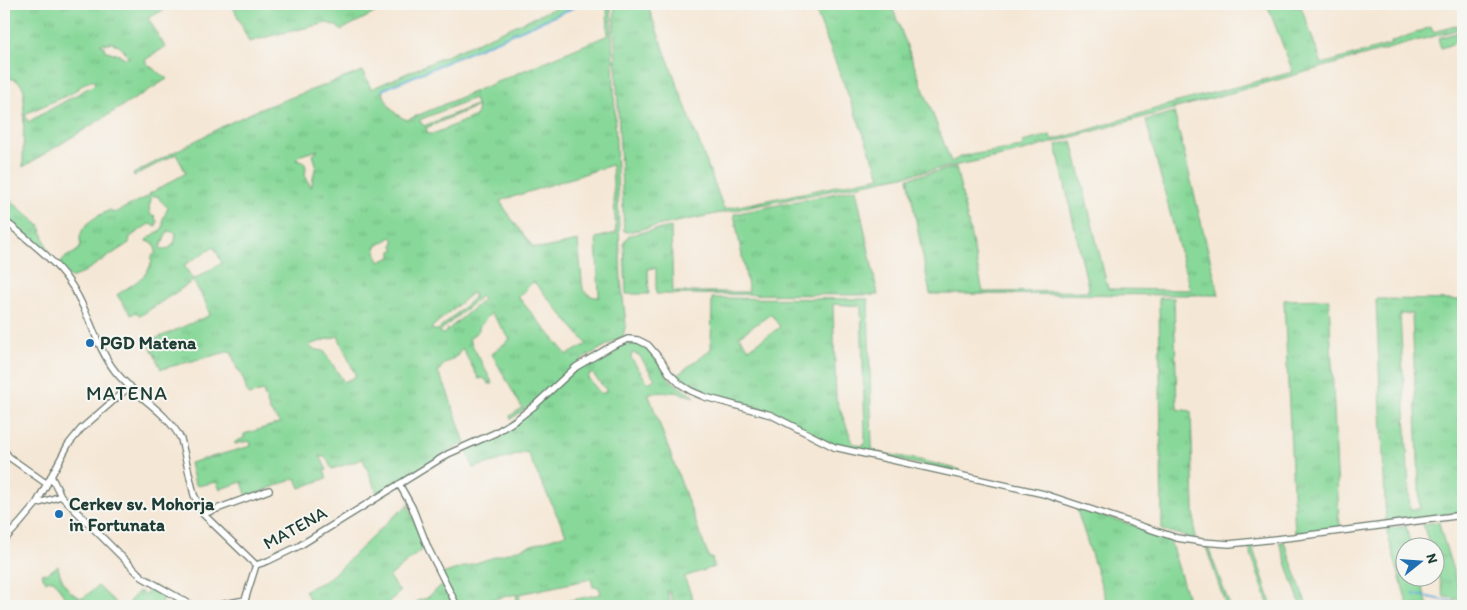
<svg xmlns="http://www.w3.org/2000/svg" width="1467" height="610" viewBox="0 0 1467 610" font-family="Itim,sans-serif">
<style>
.grass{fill:url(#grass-tufts);stroke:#538a66;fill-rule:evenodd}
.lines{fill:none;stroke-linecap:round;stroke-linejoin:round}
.stream{stroke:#62addb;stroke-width:2}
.minor-casing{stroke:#6a786c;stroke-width:8}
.minor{stroke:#fff;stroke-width:5.5}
.poi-dot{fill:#1f6fb2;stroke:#f6f6f2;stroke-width:2}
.labels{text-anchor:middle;stroke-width:4;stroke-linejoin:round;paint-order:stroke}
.poi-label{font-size:18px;font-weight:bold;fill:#1f3d34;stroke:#f6f6f2;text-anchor:start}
.street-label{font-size:18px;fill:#1f3d34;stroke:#f6f6f2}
.quarter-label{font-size:20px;letter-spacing:1px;fill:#1f3d34;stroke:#f6f6f2}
</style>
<defs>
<pattern id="grass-tufts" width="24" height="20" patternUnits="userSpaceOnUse" patternTransform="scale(1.25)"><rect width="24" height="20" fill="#87d899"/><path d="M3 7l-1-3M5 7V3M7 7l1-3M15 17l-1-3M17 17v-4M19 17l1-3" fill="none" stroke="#74ba84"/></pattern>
</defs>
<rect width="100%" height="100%" fill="#f6f6f2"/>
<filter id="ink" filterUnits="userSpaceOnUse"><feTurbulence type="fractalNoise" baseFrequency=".02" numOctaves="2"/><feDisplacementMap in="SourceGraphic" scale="10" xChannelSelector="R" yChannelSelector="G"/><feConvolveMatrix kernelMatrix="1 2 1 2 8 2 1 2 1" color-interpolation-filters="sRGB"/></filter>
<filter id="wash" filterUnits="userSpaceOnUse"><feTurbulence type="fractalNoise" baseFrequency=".0096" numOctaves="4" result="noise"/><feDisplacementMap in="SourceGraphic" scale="20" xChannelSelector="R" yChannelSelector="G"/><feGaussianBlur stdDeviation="1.12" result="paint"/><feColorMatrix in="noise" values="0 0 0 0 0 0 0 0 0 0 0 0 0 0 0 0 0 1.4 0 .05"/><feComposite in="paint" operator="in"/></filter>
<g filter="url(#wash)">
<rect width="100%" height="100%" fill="#f5e7d5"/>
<path class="grass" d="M4 4H175L148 18 165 47 145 60 147 64 167 79 23 167 24 90C20 80 14 78 4 78ZM111 42 119 46 128 55 126 59 122 56 104 50 105 47 101 45 102 43 108 44ZM93 80 95 83 92 86 28 122 25 114 72 93 85 83Z
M232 4H392L341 30 336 26 327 23 270 36 249 42Z
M564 4H583L382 90C387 104 392 114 407 120L608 35 607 4H611L621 281 626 324 623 336 584 358 532 404 511 419 510 416 522 408 492 354 510 339 491 313 479 327V330L469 339 493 384H489L484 378 479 379 462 348 457 356 443 365 438 372 446 388 465 443 447 452 378 495 363 459 332 469 326 458 320 456 327 470 324 471 327 478 300 488 296 478 247 497 242 482 220 489 216 482 198 486 195 484 190 463 251 446V443L248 441 235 444V442L244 438V434L280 423 270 411 263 391 248 395 244 381 239 370 237 369 231 351 161 369 149 343 153 340 210 315 205 301 193 281 140 316 136 312 131 315 117 295C129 286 148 278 152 261L150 258 156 252 154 243 146 241V240L163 228V219L168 208C164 203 160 202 158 196H152L149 207 150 213 152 216 154 215 157 222 156 226 149 224 130 237 129 243 81 274 70 278 60 265C66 253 70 257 78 250 82 246 80 243 80 239 81 223 98 216 110 210L114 213 149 196V194L186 173 176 154 134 176 133 174 225 125 260 109 363 71 371 89ZM474 98 476 105 424 126 419 120ZM475 107H478L476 116 433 134H428L426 128ZM318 150 313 155 316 164 311 188 305 175 306 167 304 162 296 160 301 155ZM612 165 616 233 596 238 599 293V297C593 298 587 294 583 290L578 241 544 248 533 247 511 218 500 201ZM168 231 176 233 175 241 170 248 161 249 160 247ZM391 237 394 240 393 246 395 249 391 251V257L379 262 375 247ZM214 247 222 263 193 280 184 265ZM533 282 535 283 587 344 567 355 518 297ZM472 293 474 294V298L438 330H432V327ZM481 296 483 300 443 334 439 332ZM338 336 356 376 344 382 324 351 312 349 309 345Z
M615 4H647L724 209 880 177 813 4H891L951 162 962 156 1023 147 1022 142 1050 135 1052 140 1085 131 1174 103 1293 72 1267 4H1300L1322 64 1392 44 1391 42 1431 27 1433 32 1463 24V28L1012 154 627 232 624 231 614 24Z
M1463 31V40L1441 48 1438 38Z
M1174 112 1219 295 930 294 908 178 956 167 983 292 1089 291 1056 145 1072 141 1108 289 1190 290 1146 120Z
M856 189 878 295 656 294V268L648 269 649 294H626L624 243 629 235 671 227 673 292H749L734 214Z
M10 200 40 226 50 256 4 217V204Z
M712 298 868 299 872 447 875 452 920 460 961 470V473C922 464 881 458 842 447 815 439 794 420 767 411 737 402 700 399 676 376L711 349ZM833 304 861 306 865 429V444L861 446 853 443 836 399ZM771 314 780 327 749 349 739 336Z
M1159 298H1174L1177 409 1191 411 1195 539 1162 530Z
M1329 299 1339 518 1341 529 1295 534 1284 300Z
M1376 299 1463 300V512L1386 522ZM1400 314H1412L1420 509H1410Z
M632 343C657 348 656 365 672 381 679 387 687 392 695 397L675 392 648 393 709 558H712L714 567 684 577 696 606H675L669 591H667L672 606H543L601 594 599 587H593L591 579 519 594 520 602 527 601 528 606H515L514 602 517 601 516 594 465 606H457L442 574 566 534 527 452 473 468 466 448C480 443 493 438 505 429 539 404 590 347 632 343ZM632 353 639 355 655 379 648 383 631 358ZM592 373 607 391 601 394 588 378 589 375Z
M408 505 425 547 389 577 400 592 384 606H312L305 590 325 581 337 571 391 519Z
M1076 507 1169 537 1190 606H1108Z
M1439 522 1441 531 1462 600 1444 597 1435 564 1434 548 1430 547 1423 524Z
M1406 526 1411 547 1404 548V578H1420L1428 606H1408L1386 529Z
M1284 541 1287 550 1307 606H1301L1279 542Z
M1248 545H1252L1272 606H1269Z
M1206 547H1208L1230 606H1226Z
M58 566C60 579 69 596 83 598L98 586 119 606H70L54 580H49L46 582 41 574 44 573 46 574Z
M152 585 168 596 161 600 163 606H154L150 603 147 606H129L131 604 129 602 139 591 146 595Z
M442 585 454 606H415L417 601 427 598Z"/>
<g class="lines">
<path class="stream" d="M382 90 582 4
M1413 594 1463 604"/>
</g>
</g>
<g filter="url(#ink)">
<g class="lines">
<defs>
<path id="minor" d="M4 220C27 239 53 258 70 283 89 310 95 345 115 371 135 397 166 410 181 439L194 495 203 514 256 565
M4 450 9 457 47 484
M51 476 61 496 142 577 193 606
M399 484 412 507 428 548 457 606
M36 504 61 496
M203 514 269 490
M4 540 20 523 36 504 68 445 81 429 130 386
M256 565 268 561 299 546 448 454 495 433 516 420 534 406 576 367 612 346 628 339 638 340 648 345 661 360 669 373 680 384 691 391 705 397 771 415 834 447 1044 494 1177 538 1202 542 1229 544 1294 537 1463 515
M214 606 245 600
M248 606 245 600 256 565"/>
</defs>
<use href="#minor" class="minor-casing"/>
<use href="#minor" class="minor"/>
</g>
</g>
<g class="poi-dot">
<circle cx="90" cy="343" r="5"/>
<circle cx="59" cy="514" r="5"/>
</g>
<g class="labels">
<g class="poi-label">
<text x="100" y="349">PGD Matena</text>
<text x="69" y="510">Cerkev sv. Mohorja<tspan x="69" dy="21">in Fortunata</tspan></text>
</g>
<g class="street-label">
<text transform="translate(295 528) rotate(-29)" y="6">MATENA</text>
</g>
<g class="quarter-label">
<text x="127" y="400">MATENA</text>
</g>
</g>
<rect width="1467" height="610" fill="none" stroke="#f6f6f2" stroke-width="20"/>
<g transform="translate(1420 562) rotate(73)"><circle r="24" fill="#f6f6f2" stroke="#a0aca6"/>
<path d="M0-4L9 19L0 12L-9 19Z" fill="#1f6fb2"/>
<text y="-8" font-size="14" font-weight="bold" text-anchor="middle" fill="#1f3d34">N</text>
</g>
</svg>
